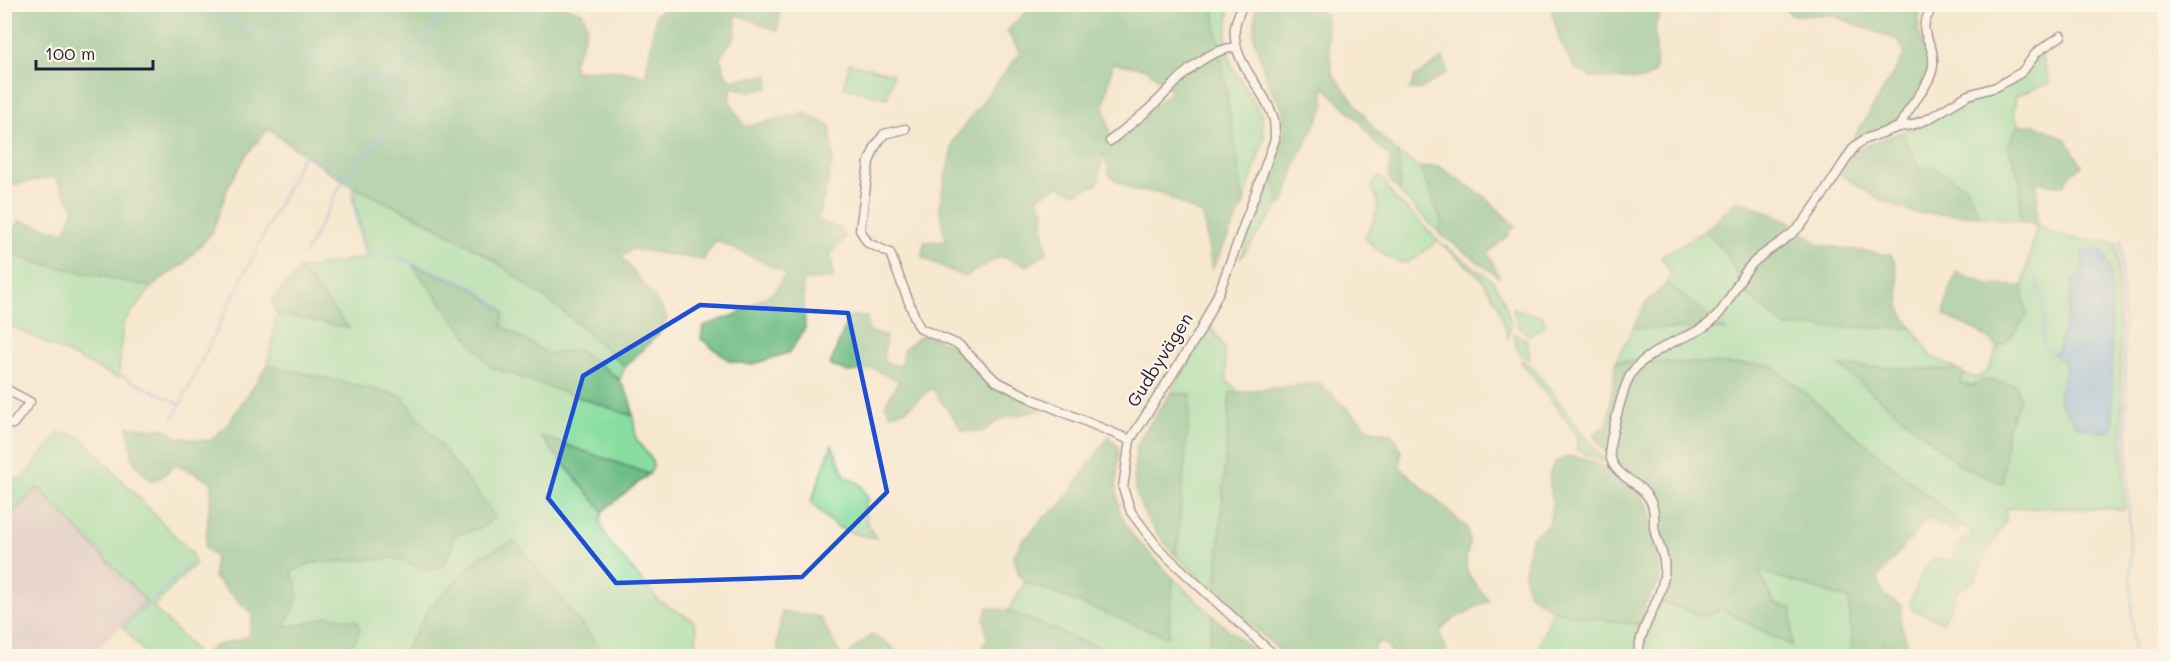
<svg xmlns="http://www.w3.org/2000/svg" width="2170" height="661" viewBox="0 0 2170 661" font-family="Mali,sans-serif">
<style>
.industrial{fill:#d2bec3}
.green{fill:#88dea1;stroke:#55806e;stroke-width:1.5}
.forest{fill:#6ebd87;stroke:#487061;stroke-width:1.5;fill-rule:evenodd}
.water{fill:#70ace1;stroke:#49678e;stroke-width:1.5}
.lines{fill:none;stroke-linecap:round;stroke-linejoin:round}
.stream{stroke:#70ace1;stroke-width:2}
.street-casing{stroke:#424051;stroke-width:11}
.street{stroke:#fff;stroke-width:8}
.marked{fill:none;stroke:#1d4ed8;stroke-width:4.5;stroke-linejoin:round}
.labels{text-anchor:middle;stroke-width:4.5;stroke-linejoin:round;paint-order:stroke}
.street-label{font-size:18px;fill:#22223b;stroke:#fcf5e5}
</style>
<rect width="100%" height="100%" fill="#fcf5e5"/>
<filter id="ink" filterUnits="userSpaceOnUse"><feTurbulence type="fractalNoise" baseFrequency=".0167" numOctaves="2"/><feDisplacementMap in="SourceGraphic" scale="12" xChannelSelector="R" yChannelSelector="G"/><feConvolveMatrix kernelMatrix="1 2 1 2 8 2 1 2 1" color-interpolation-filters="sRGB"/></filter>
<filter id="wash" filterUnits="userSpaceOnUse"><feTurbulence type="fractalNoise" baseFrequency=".008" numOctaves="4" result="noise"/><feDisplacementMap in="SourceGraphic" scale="24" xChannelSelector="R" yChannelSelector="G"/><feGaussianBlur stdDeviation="1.35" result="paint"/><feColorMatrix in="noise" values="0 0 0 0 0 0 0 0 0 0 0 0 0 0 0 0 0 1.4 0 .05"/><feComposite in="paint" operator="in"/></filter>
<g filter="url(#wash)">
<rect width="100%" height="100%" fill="#f7e8d0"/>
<path class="industrial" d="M38 487 147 602 90 656H5V520Z"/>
<path class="green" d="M1213 5H1230L1226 38 1231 65 1261 114 1264 138 1244 203Z
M2041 55 2050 83 2016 96 2014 111 2018 125 2008 146 2020 179V221L1979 216 1966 186 1920 169 1901 132 1918 126 1967 100 1986 94 1998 93 2024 74 2036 58Z
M849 63 893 74 887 98 844 87Z
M1398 153 1420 168 1441 220 1440 234 1400 192Z
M1274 174 1279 205 1240 259Z
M1381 177 1396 200 1414 215 1438 241 1493 281 1504 300 1511 325 1508 338 1498 304 1481 278 1438 241C1429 247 1420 256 1410 261 1395 268 1375 247 1365 238 1374 219 1384 209 1372 188L1376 179Z
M356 188C402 209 447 231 490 258 539 289 583 327 625 367L620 379 577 350 548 354 502 326 491 367 633 416 636 439 652 460 653 467 649 474 541 437 603 511 600 523 610 543 659 601 693 620 697 631 695 650 699 656H606L515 541 402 656H342L356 639 328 617 300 625 283 627C293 609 303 591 291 572L311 563 394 558 431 570 443 566 452 550 453 535 485 526 402 396 268 365 277 314 348 327 300 269 367 257 354 197Z
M2037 224C2058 241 2091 239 2117 243L2125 509 2006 508V520L1985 556 1975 580 1957 591 1943 622 1912 609 1910 602 1922 573 1932 559 1951 561 1961 541 1973 533 1771 365 1616 361 1633 328 1725 330 1667 283 1671 274 1661 256 1706 230 1726 253 1745 292 1786 327 1912 328 1931 356 1958 370 1841 367 2002 484 2007 429 2020 399 1959 383 1965 374 1977 378 1987 372 1998 347 2007 341 2026 317 2023 286Z
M4 252 30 261 152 287 123 323 118 378 5 323Z
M1513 308 1543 317 1545 324 1530 336 1518 326Z
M1210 326 1224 347 1227 381 1239 392 1230 393 1216 593 1176 556 1191 394 1171 393Z
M1514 334 1527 340 1530 359C1517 356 1516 347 1514 334Z
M1520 360 1531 365 1605 462 1576 450 1579 437Z
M59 433 81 437 192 554 195 564 153 607 196 651 191 656H148L122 626 146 601 38 488 5 520V484L25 476Z
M832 445 845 476 861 485 868 499C862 512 867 527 876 538 840 532 835 528 811 502Z
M1759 571 1849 599 1852 656 1832 653 1830 656H1642L1645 639 1659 601 1704 616 1721 609 1775 605Z
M1173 578 1212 615 1209 655 1212 656H1119L1008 611 1025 582 1168 637Z
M1553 610 1571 615 1640 625 1634 650 1635 656H1539L1540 643Z"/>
<path class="forest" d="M5 4 560 5 582 12 587 26 581 46 573 62 575 72C603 69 618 69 646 76L656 15 667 5H766L780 14 778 31 736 14 735 36 720 57 726 75 732 80 768 75 769 88 750 91 732 87 729 101 745 127 805 113 830 126 833 160 818 220 841 229 845 238 831 253 833 279 803 280 805 328 790 352 751 365 730 361 701 339 703 326 735 315 775 291 786 273 716 240 703 260 632 249 622 257 663 310 667 319 659 333 625 367 578 323 491 258 415 215 356 188 329 172 268 129 247 154 229 185 212 232 183 265 165 276 152 287 30 261 5 252V237L20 221 65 232 74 208 55 177 5 186V153L12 145 5 135Z
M1033 5H1213L1244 203 1212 270 1203 215 1159 192 1134 191 1110 176 1103 152 1098 184 1076 193 1058 186 1037 197 1044 210 1043 228 1047 253 1027 266 1001 256 964 277 922 257 924 242 946 241 939 206 954 139 1020 53 1007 31ZM1113 63 1147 69 1172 91 1112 143 1104 106Z
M1256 5H1309L1325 15 1332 73 1377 133 1398 153 1400 192 1389 179 1390 157 1376 144 1360 122 1322 85 1325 105 1295 165 1288 191 1283 203 1279 205 1274 174 1285 128 1282 108 1270 89 1254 39Z
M1550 5H1667C1643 33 1663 45 1654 73L1643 80 1589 77 1574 67 1560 41Z
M1781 5H1907L1920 15C1913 42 1931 43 1930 64 1930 77 1901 119 1889 126 1879 132 1865 134 1854 138L1905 54 1898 40 1832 15H1792Z
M1443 58 1448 72 1421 89 1409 90 1415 77Z
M2018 125H2036L2066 139 2082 166 2070 174 2063 186 2037 182V224L2020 221V179L2008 146Z
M1901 132 1920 169 1932 167 1966 186 1979 216 1914 213 1882 201 1840 174 1857 149Z
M1438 166 1485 197 1515 226 1506 237 1488 253 1500 278 1440 234 1441 220 1420 168Z
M1738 200 1789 221 1819 245 1891 255 1896 265 1901 311 1912 328 1786 327 1745 292 1726 253 1706 230Z
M412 265 471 287 504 312 502 326 548 354 577 350C606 370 629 377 633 416L491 367Z
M300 269 349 328 277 314 271 301Z
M1957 272 1989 285 2023 286 2026 317 2007 341 1998 347 1979 332 1944 315 1949 290Z
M1667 283 1726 330 1633 328 1645 304Z
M849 316H867L868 331 886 336 883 361 901 367 903 350 918 338 926 335 956 347 982 375 1003 389 1045 409 1001 419 982 432 963 431 932 388 906 410 891 414 885 405 899 381 874 369 849 372 830 365Z
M1616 361 1771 365 1964 526 1954 531 1927 519 1877 578 1884 595 1902 606 1900 622 1909 648 1905 652 1883 643 1884 656H1852L1849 599 1759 571 1775 604 1792 608V646L1721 609 1704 616 1659 601 1669 580 1668 558 1663 538 1661 517 1655 499 1643 486 1606 453 1593 434 1608 424Z
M268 365 402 396 495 516 485 526 454 535 452 550 443 566 431 570 394 558 311 563 291 572C305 597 295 604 284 626L300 625 328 616 357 621 360 629 356 639 342 656H201L215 646 248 637 253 615 214 578 215 556 205 548 212 482 177 464 161 477 151 481 133 461 128 427 167 429 175 437 210 441 228 424Z
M1840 366 1958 370 1965 374 1959 383 1971 387 1984 380 2016 385 2020 399 2007 429 2003 484 1960 465Z
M1319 383 1371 430 1391 433 1401 451 1400 467 1466 527C1473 543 1466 549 1466 564 1467 578 1481 591 1489 600L1448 622 1440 632 1448 656H1394L1387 645 1379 641 1371 656H1285L1216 593 1230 393Z
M1171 393 1191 394 1176 556C1152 530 1129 500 1135 462 1136 456 1136 449 1138 444 1146 426 1160 409 1171 393Z
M541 436 649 474 603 511Z
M1109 436 1118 447 1119 454 1116 486 1120 513 1132 535 1173 578 1168 637 1025 582 1019 575 1014 556 1023 539 1029 535 1043 518 1061 505Z
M1570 456 1583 458 1613 472 1624 483 1638 491 1648 505 1651 515 1650 531 1659 561 1660 581 1644 605 1645 613 1640 625 1571 615 1553 610 1528 593 1524 573 1531 538 1549 524C1550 516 1553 507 1552 500 1551 482 1545 480 1555 462Z
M515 541 606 656H402L430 607 481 556Z
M988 607 1008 611 1119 656H975L987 641 984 619Z
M782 612 820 617 841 656H779L777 644Z
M1212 615 1260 656 1209 655Z
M871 635C882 640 894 644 898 656H846Z"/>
<path class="water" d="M2088 249 2103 252C2109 260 2109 269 2110 279L2113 427 2109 431 2100 432 2079 427 2068 414 2061 404 2058 393 2066 368 2064 362 2052 353 2058 351 2069 309 2072 282 2082 272 2083 253Z"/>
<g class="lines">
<path class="stream" d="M192 4 384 84 454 4
M2121 240 2133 656
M305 254 344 179 408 103 407 98 384 84
M365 255 392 256 435 271 471 285 503 309
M2037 279C2037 288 2042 292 2044 300L2043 345 2053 353
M120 375 180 404
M173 419 304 153 353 185 352 196 363 249
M126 627 190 563"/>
</g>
</g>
<g filter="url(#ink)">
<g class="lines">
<defs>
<path id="street" d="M1243 4C1240 11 1236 19 1235 27 1231 64 1265 87 1274 120 1275 126 1275 133 1275 139L1236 247 1219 292 1199 333 1130 440 1123 488 1131 512 1159 549 1275 656
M1899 127 1912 125 1928 119 1968 95 1996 87 2022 72 2037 52 2061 36
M905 129 884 134 875 147 869 162 860 230 868 243 890 253 917 323 921 329 959 345 996 381 1030 398 1130 440
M1110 141C1123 130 1137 120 1150 108 1177 84 1196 53 1235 47
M4 388 30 402 13 424H4
M1638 656C1639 623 1669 594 1664 561 1662 549 1655 539 1654 526 1654 518 1655 508 1650 500 1636 475 1604 478 1611 440 1614 425 1624 382 1633 371 1643 358 1659 350 1673 342 1688 335 1704 330 1716 317 1731 302 1737 279 1751 265 1766 249 1787 241 1801 225 1821 201 1837 172 1855 146L1865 139 1899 127C1907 108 1932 84 1933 65 1935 35 1911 36 1935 4"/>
</defs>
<use href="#street" class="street-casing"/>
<use href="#street" class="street"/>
</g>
</g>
<path d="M0 0H2170V661H0ZM700 305 848 313 887 492 802 577 616 583 548 498 583 376Z" fill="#f7e8d0" fill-opacity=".55" fill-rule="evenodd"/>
<path class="marked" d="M700 305 848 313 887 492 802 577 616 583 548 498 583 376Z"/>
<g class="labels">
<g class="street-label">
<text transform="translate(1160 360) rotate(-58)" y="6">Gudbyvägen</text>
</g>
</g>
<rect width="2170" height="661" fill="none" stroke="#fcf5e5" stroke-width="24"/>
<path d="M36 60v9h117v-9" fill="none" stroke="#22223b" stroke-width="3"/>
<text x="45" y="60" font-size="18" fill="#22223b" stroke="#fcf5e5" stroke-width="4.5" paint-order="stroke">100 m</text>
</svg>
